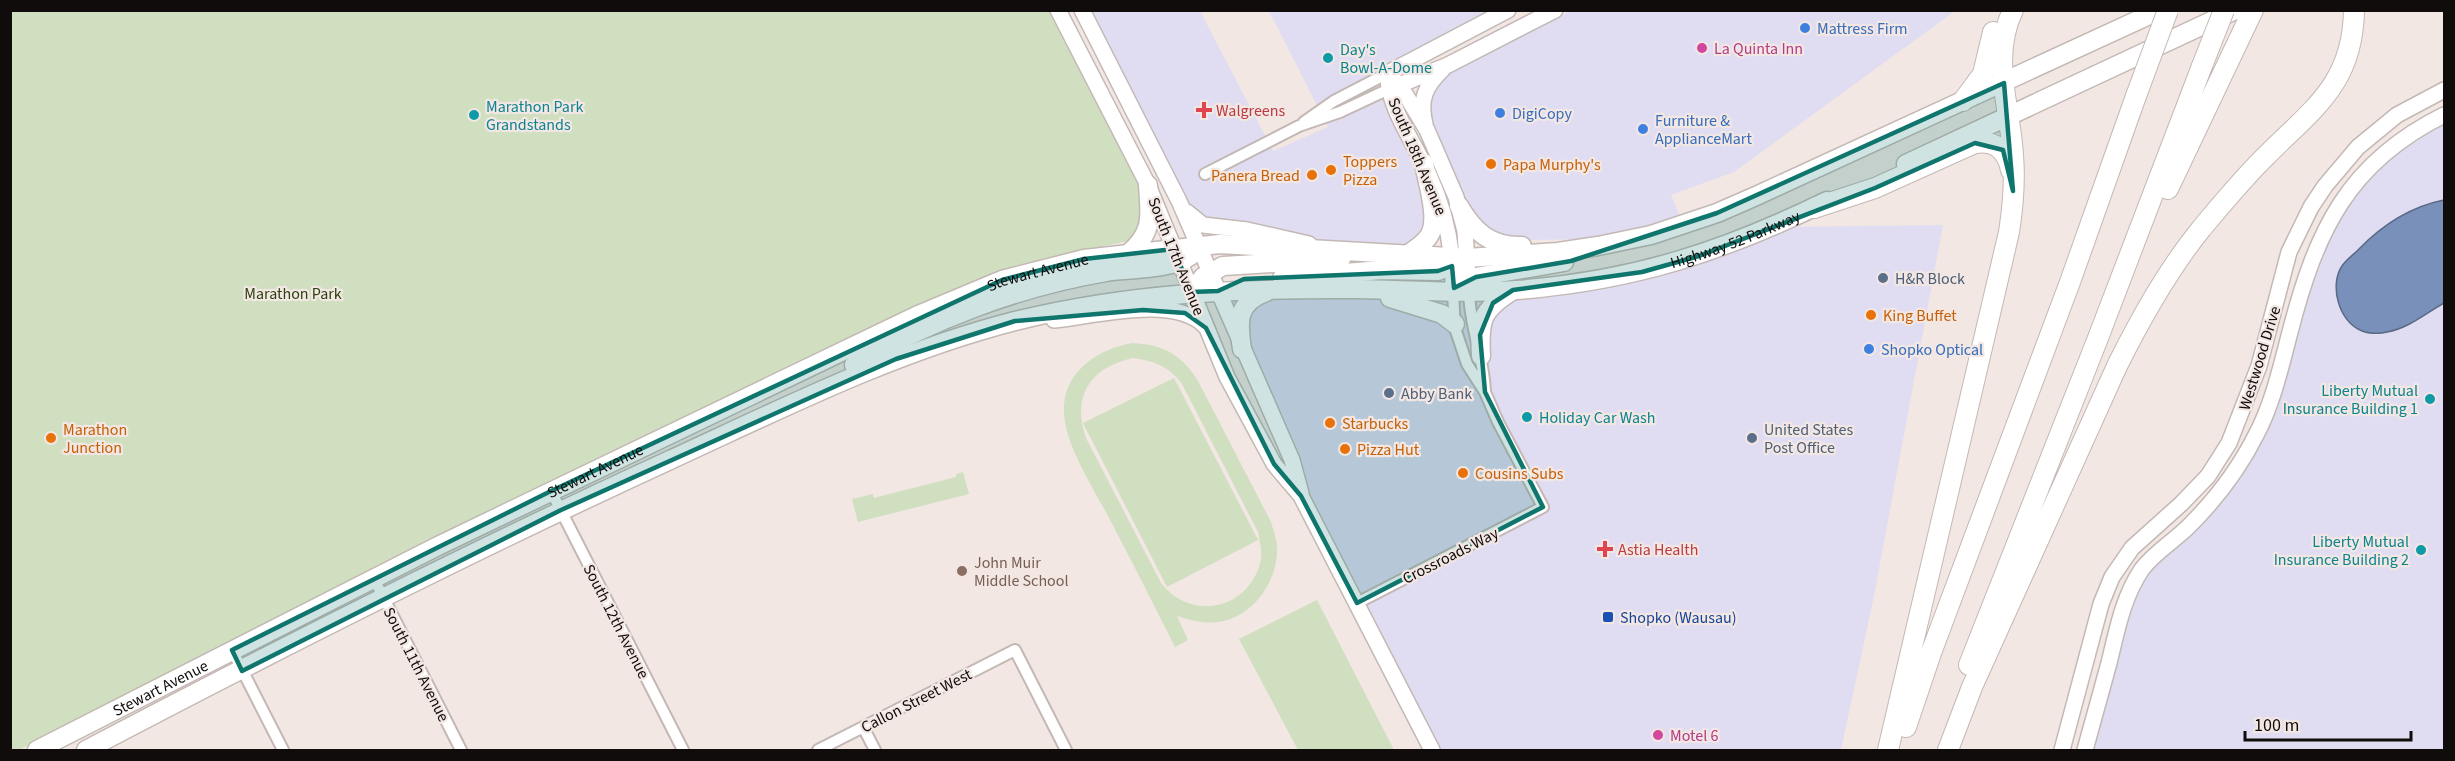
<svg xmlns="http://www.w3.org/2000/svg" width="2455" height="761" viewBox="0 0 2455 761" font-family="'Source Sans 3',sans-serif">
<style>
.commercial{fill:#e0ddf3}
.green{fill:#cfdfc0;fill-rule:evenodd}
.water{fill:#7991ba;stroke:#5a6986;stroke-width:1.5}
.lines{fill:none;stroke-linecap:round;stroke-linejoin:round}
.street-casing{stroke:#c3b8b4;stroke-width:14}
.secondary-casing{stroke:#c3b8b4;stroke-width:18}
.primary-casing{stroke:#c3b8b4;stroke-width:21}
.highway-casing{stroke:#c3b8b4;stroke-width:22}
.street{stroke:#fff;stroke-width:10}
.secondary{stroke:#fff;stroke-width:15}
.primary{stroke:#fff;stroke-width:18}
.highway{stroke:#fff;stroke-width:20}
.highway-bridge-casing{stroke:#c3b8b4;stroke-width:22;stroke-linecap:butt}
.highway-bridge{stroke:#fff;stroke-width:20}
.marked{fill:#0f766e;fill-opacity:0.2;stroke:#0f766e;stroke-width:4.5;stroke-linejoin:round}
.shop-dot{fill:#3f7fe0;stroke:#f2e7e3;stroke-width:2}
.hotel-dot{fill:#d1479c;stroke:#f2e7e3;stroke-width:2}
.culture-dot{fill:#0f9aa8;stroke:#f2e7e3;stroke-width:2}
.health-dot{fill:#e0444e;stroke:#f2e7e3;stroke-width:2}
.food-dot{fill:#e8710a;stroke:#f2e7e3;stroke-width:2}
.service-dot{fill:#5c6f8a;stroke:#f2e7e3;stroke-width:2}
.education-dot{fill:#8d6e63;stroke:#f2e7e3;stroke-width:2}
.transit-dot{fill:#1a4fb4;stroke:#f2e7e3;stroke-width:2}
.labels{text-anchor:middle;stroke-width:4.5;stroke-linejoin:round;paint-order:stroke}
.shop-label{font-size:16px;fill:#366cbe;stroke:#f2e7e3;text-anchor:start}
.hotel-label{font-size:16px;fill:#b23c85;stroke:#f2e7e3;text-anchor:start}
.culture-label{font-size:16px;fill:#0d838f;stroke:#f2e7e3;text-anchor:start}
.health-label{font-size:16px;fill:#be3a42;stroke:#f2e7e3;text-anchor:start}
.street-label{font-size:16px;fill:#100c0b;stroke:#f2e7e3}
.food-label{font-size:16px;fill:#c56008;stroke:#f2e7e3;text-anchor:start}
.service-label{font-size:16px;fill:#4e5e75;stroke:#f2e7e3;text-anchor:start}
.park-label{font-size:16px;fill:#2c410f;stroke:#f2e7e3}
.education-label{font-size:16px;fill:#785e54;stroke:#f2e7e3;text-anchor:start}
.transit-label{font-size:16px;fill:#164399;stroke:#f2e7e3;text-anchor:start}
</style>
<rect width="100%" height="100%" fill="#f2e7e3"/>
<path class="commercial" d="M1090 11H1200L1273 151 1328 127 1269 11H1495L1371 75 1394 120 1427 200 1428 210 1422 234 1404 246 1317 240 1206 221 1195 212 1191 206Z
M1571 11H1955L1734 172 1671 195 1680 217 1597 239 1519 240 1502 237 1470 215 1431 124 1426 106 1441 77Z
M2444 122V750H2093L2103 704 2131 603 2148 572 2234 482 2302 309 2326 239 2359 189 2387 159 2408 144Z
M1943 225 1874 596 1841 750H1432L1301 496 1218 291 1592 281 1773 227Z"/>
<path class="green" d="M10 11H1051L1135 177C1143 198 1150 227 1128 241L1045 259 1002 273 938 298 519 496 19 750H11Z
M1132 343C1164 345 1179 353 1197 379L1271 522C1273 530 1276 537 1277 545 1279 580 1254 617 1218 622 1204 624 1190 620 1177 616L1188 640 1175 647C1153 603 1131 560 1108 516 1092 485 1062 441 1064 406 1066 369 1100 349 1132 343ZM1133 358C1154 361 1169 366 1182 384L1258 532C1260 543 1263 554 1260 564 1246 611 1190 621 1161 583L1086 438C1071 396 1091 367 1133 358Z
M1174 378 1258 540 1167 587 1083 423Z
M963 472 969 494 858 522 852 499 873 494 874 498 956 477V474Z
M1317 600 1394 750H1298L1239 639Z"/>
<path class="water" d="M2444 200V303C2426 313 2409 328 2387 332 2380 334 2367 334 2360 330 2339 321 2329 285 2342 266 2346 260 2353 255 2358 250 2382 225 2409 207 2444 200Z"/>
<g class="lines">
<defs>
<path id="street" d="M1304 122 1334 101 1388 73
M1205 174 1299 126 1340 112 1389 89
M1469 293C1470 327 1484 358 1485 392
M551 491 683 750
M373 577 461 750
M1357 603 1543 507 1498 422 1485 392 1467 364 1455 328 1453 293
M232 650 283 750
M863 727 875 750
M818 750 1015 650 1066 750"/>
<path id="secondary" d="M1058 10 1148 185 1227 377 1274 464 1301 496 1432 750
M1082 10 1179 201 1292 460 1301 493
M1388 73 1401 87 1427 130 1456 197 1465 231 1469 293
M1388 73C1386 105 1416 145 1429 175 1446 212 1454 252 1453 293
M1388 73 1508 10
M1392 88 1448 65 1555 10
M1425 124C1419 100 1425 86 1443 69
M1187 212 1203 225 1247 230 1309 244
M1054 320C1094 316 1175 294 1205 326
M2062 750 2101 604 2112 577 2132 548 2181 504 2208 476 2229 443 2259 366 2289 252 2311 207 2325 186 2358 147 2397 115 2444 90
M2085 750C2093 721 2101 692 2109 663 2117 630 2123 597 2142 569 2155 552 2174 541 2189 526 2216 499 2239 469 2256 435 2273 403 2281 366 2290 332 2316 232 2347 163 2444 115"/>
<g id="primary">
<path d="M1906 164 2235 10"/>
<path d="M1459 206C1474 232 1491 247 1522 246"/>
<path d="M1129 253C1154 232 1150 215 1148 185"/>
<path d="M1407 255C1415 249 1424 244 1429 236 1440 220 1427 182 1424 163"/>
<path d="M1282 278 1382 270 1438 271 1467 258"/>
<path d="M1191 292 1203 277 1223 266 1341 259"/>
<path d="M1453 293 1476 277 1564 262"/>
<path d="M1390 298 1442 314 1455 324"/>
<path d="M1242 349C1238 322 1236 303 1266 292"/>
<path d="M1481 356C1479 321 1481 310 1512 291"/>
<path d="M854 365C928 321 1021 286 1106 272 1129 268 1189 271 1198 246"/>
<path id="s1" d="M37 750 438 546 916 316 1002 280 1084 259 1220 244 1467 258 1558 252 1598 246 1651 235 1717 213 1756 196 2160 10"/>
<path id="s2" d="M86 750C278 649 472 551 670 460 783 408 894 352 1015 321 1129 293 1240 288 1358 289 1411 290 1463 294 1516 290 1633 281 1722 252 1827 201"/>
</g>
<path id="highway" d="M1963 101 1983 74 1993 32
M2168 189 2253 10
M1814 208 1875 188 1975 143C1995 140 2007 150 2011 170
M1969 665 2098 338 2202 66
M1906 727 1931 653 2070 282 2136 96
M1888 750 2009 232C2013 207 2015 180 2013 155 2010 105 1990 58 2013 10
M1948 750 1972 687 2117 366C2141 318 2167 271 2201 229 2222 204 2244 177 2268 154 2314 108 2353 83 2354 10"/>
</defs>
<use href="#street" class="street-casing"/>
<use href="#secondary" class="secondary-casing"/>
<use href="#primary" class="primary-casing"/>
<use href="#highway" class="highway-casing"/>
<use href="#street" class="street"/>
<use href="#secondary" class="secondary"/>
<use href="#primary" class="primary"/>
<use href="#highway" class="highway"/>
<defs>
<path id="highway-bridge" d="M2202 66 2224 10
M2136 96 2168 10"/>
</defs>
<use href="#highway-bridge" class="highway-bridge-casing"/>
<use href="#highway-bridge" class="highway-bridge"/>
</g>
<path class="marked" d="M2004 83 2013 191 2003 150 1975 143 1875 188 1699 256 1642 272 1513 290 1493 303 1480 335 1485 392 1543 507 1357 603 1301 496 1274 464 1206 328 1185 313 1143 310 1015 321 896 359 561 510 242 671 232 650 551 491 1002 280 1084 259 1174 249 1191 292 1218 291 1244 279 1438 271 1452 266 1454 288 1476 277 1571 261 1717 213Z"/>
<g class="shop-dot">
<circle cx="1805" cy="28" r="6"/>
<circle cx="1500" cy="113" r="6"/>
<circle cx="1643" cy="129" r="6"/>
<circle cx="1869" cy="349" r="6"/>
</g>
<g class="hotel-dot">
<circle cx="1702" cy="48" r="6"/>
<circle cx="1658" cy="735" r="6"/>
</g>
<g class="culture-dot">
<circle cx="1328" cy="58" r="6"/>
<circle cx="474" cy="115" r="6"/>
<circle cx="2430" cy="399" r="6"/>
<circle cx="1527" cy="417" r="6"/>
<circle cx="2421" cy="550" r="6"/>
</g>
<g class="health-dot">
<path d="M1201 101h6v6h6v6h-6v6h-6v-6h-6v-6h6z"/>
<path d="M1602 540h6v6h6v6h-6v6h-6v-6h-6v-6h6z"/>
</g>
<g class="food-dot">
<circle cx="1491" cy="164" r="6"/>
<circle cx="1331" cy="170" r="6"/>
<circle cx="1312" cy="175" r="6"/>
<circle cx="1871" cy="315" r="6"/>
<circle cx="1330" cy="423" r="6"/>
<circle cx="51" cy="438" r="6"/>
<circle cx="1345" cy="449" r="6"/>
<circle cx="1463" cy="473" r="6"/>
</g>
<g class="service-dot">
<circle cx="1883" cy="278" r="6"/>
<circle cx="1389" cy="393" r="6"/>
<circle cx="1752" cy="438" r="6"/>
</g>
<circle class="education-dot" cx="962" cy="571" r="6"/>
<rect class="transit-dot" x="1602" y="611" width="12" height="12" rx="3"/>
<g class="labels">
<g class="shop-label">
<text x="1817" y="34">Mattress Firm</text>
<text x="1512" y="119">DigiCopy</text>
<text x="1655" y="126">Furniture &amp;<tspan x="1655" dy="18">ApplianceMart</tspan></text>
<text x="1881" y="355">Shopko Optical</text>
</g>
<g class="hotel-label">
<text x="1714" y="54">La Quinta Inn</text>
<text x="1670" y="741">Motel 6</text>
</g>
<g class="culture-label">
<text x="1340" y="55">Day's<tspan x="1340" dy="18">Bowl-A-Dome</tspan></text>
<text x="486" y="112">Marathon Park<tspan x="486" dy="18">Grandstands</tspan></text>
<text x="2418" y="396" text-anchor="end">Liberty Mutual<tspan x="2418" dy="18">Insurance Building 1</tspan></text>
<text x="1539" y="423">Holiday Car Wash</text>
<text x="2409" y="547" text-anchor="end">Liberty Mutual<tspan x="2409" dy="18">Insurance Building 2</tspan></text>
</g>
<g class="health-label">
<text x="1216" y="116">Walgreens</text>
<text x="1618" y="555">Astia Health</text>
</g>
<g class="street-label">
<text transform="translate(1418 156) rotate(67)" y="6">South 18th Avenue</text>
<text dy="6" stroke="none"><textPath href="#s2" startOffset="1754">Highway 52 Parkway</textPath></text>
<text transform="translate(1177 256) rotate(68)" y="6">South 17th Avenue</text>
<text dy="6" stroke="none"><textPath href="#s1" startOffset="1110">Stewart Avenue</textPath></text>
<text transform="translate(2259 358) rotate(-73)" y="6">Westwood Drive</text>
<text dy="6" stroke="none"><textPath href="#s1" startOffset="624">Stewart Avenue</textPath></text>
<text transform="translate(1450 555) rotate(-27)" y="6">Crossroads Way</text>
<text transform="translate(617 621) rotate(63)" y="6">South 12th Avenue</text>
<text transform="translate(417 664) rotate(63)" y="6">South 11th Avenue</text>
<text dy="6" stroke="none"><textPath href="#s1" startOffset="138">Stewart Avenue</textPath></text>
<text transform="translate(916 700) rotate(-27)" y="6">Callon Street West</text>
</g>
<g class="food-label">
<text x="1343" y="167">Toppers<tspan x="1343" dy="18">Pizza</tspan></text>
<text x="1503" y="170">Papa Murphy's</text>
<text x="1300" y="181" text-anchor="end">Panera Bread</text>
<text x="1883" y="321">King Buffet</text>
<text x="1342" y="429">Starbucks</text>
<text x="63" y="435">Marathon<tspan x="63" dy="18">Junction</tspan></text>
<text x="1357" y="455">Pizza Hut</text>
<text x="1475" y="479">Cousins Subs</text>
</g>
<g class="service-label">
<text x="1895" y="284">H&amp;R Block</text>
<text x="1401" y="399">Abby Bank</text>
<text x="1764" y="435">United States<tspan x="1764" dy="18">Post Office</tspan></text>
</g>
<g class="park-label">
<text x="293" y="299">Marathon Park</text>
</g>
<g class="education-label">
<text x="974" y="568">John Muir<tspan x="974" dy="18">Middle School</tspan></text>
</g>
<g class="transit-label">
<text x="1620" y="623">Shopko (Wausau)</text>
</g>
</g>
<rect width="2455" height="761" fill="none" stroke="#100c0b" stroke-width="24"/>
<path d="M2245 731v9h166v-9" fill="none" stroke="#100c0b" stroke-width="3"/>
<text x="2254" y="731" font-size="18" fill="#100c0b" stroke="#f2e7e3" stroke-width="4.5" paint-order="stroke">100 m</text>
</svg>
